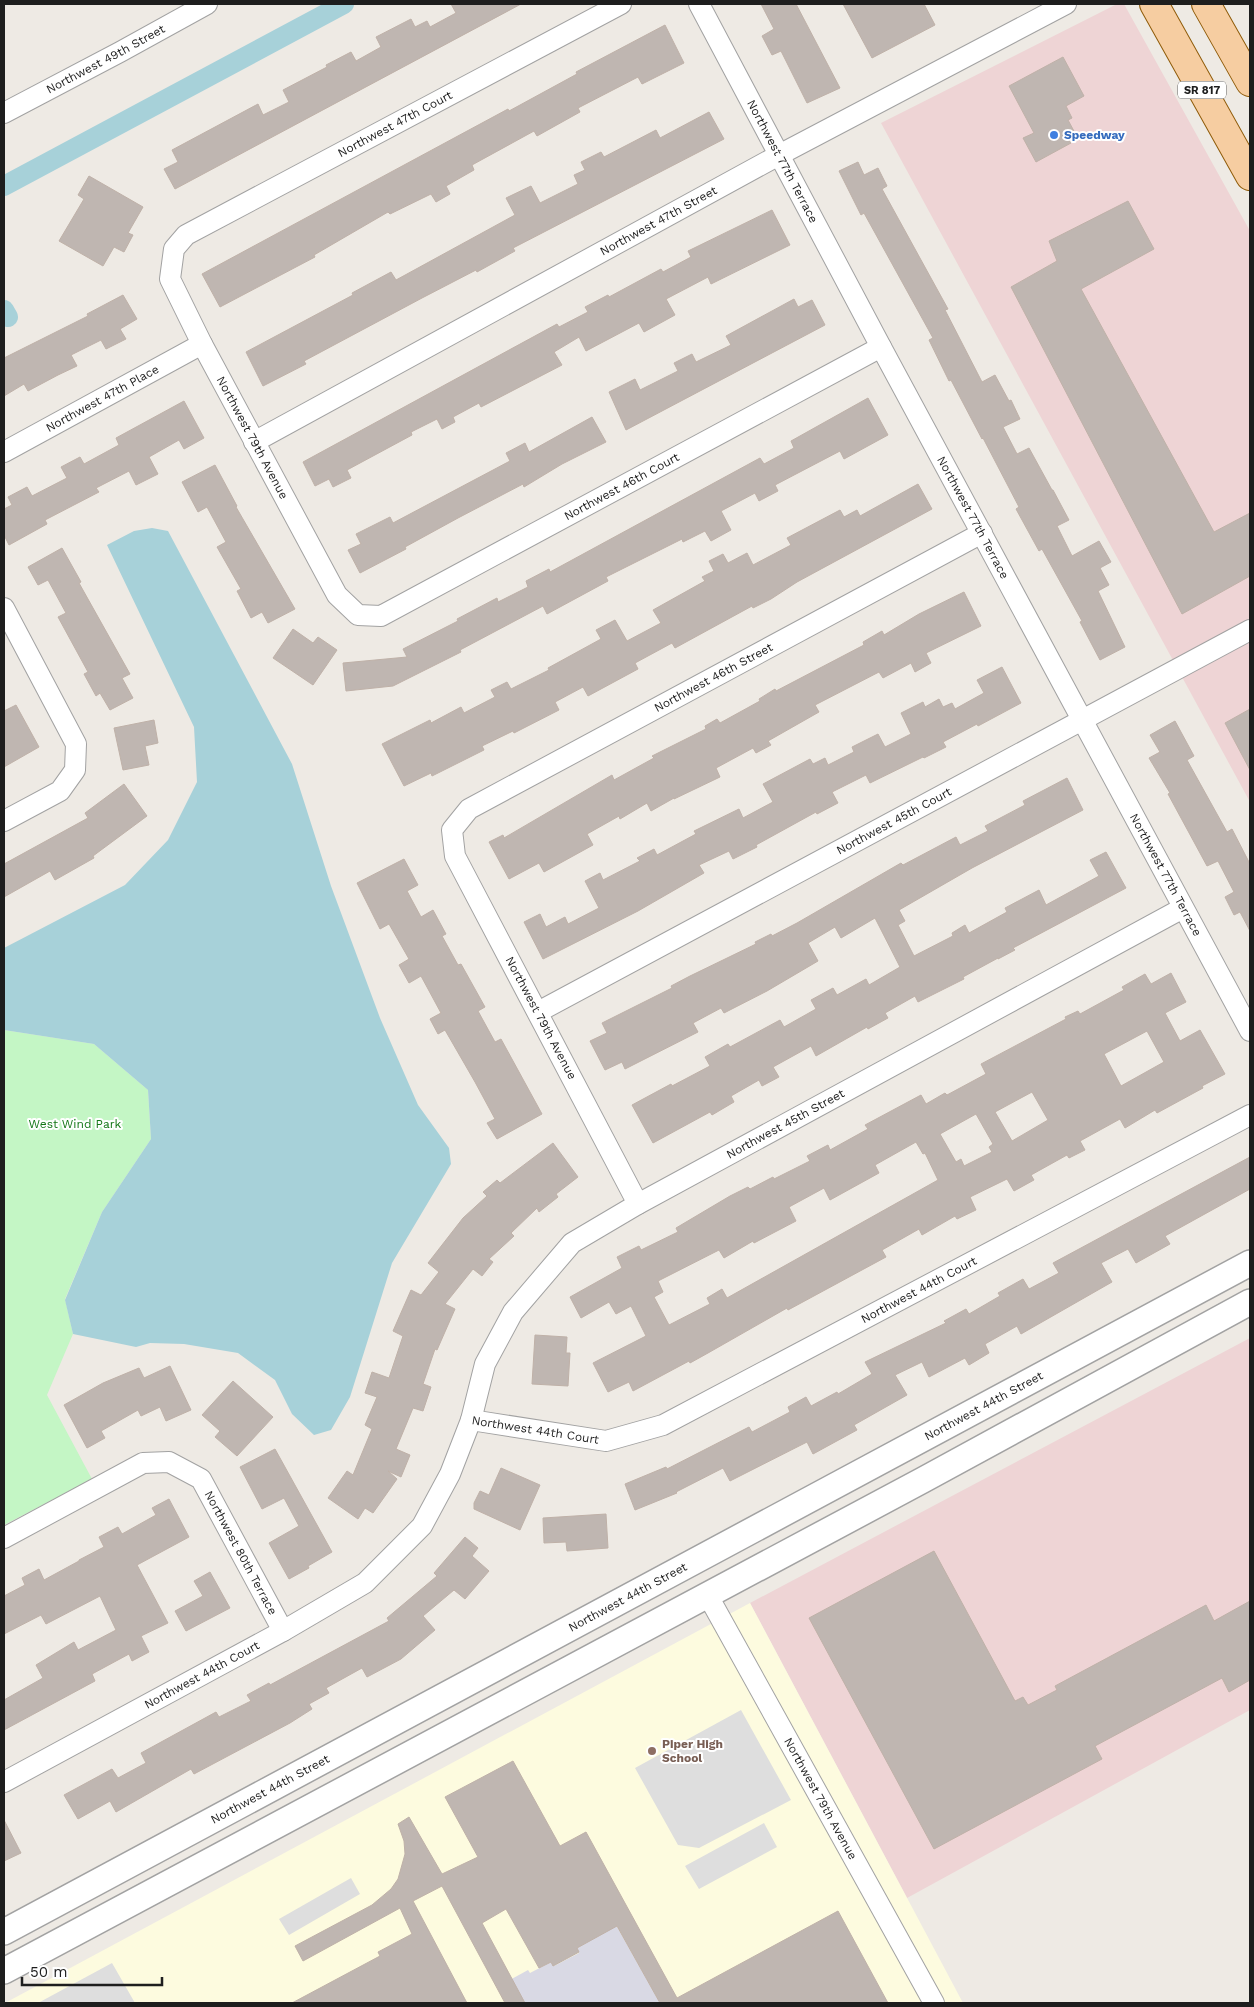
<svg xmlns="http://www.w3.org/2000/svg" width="1254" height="2007" viewBox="0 0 1254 2007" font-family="'Work Sans',sans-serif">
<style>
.commercial{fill:#eed4d5}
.education{fill:#fdfbdf}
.park{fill:#c4f6c5}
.parking{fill:#dedede}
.plaza{fill:#d9d9e4}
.water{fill:#a7d1d9}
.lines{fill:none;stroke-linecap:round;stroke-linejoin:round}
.canal{stroke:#a7d1d9;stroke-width:20}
.building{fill:#bfb6b1;stroke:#bfb1a8;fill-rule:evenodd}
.minor-casing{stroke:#a2a2a2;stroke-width:22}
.tertiary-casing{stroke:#a2a2a2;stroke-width:28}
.primary-casing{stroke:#8f5b09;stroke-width:30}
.minor{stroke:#fff;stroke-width:20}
.tertiary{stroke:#fff;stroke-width:25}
.primary{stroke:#f6cda1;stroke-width:28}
.shop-dot{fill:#3f7fe0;stroke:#fff;stroke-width:2}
.education-dot{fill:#8d6e63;stroke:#fff;stroke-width:2}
.labels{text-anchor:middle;stroke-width:4;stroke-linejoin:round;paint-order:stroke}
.shield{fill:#fff;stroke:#626262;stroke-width:1}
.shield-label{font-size:11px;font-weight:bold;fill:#1e1e1e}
.street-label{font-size:12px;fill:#1e1e1e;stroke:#fff}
.shop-label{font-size:12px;font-weight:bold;fill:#366cbe;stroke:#fff;text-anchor:start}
.park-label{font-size:12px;fill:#127615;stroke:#fff}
.education-label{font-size:12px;font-weight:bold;fill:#785e54;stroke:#fff;text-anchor:start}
</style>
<rect width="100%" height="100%" fill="#eeeae4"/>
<path class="commercial" d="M1117 4H1124L1250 231V802L881 123Z
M1250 1338V1710L907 1898 750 1603Z"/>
<path class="education" d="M750 1603 963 2003H5Z"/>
<path class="park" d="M4 1030 94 1044 148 1090 151 1139 102 1212 65 1299 73 1334 47 1395 92 1479 4 1525Z"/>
<path class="parking" d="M741 1710 791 1800 699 1848 678 1845 635 1768Z
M764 1823 777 1847 699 1889 685 1866Z
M351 1878 360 1894 289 1935 279 1919Z
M112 1963 135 2003H38Z"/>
<path class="plaza" d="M616 1925 660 2003H520L508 1981 528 1970 530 1973 551 1962 554 1966 579 1953 577 1948Z"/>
<path class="water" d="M152 528 168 531 292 764 331 886 380 1018 418 1105 449 1148 451 1164 392 1263 350 1397 331 1430 314 1435 292 1414 275 1380 238 1353 184 1344 150 1343 136 1347 73 1334 65 1300 102 1212 151 1139 148 1090 94 1044 4 1030V948L125 885 168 840 197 782 194 727 107 545 134 531Z"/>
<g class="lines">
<path class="canal" d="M4 186 344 4
M4 310 8 317"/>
</g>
<path class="building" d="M451 4H521L175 189 164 169 178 162 172 150 258 104 263 115 289 102 283 90 327 67 326 65 351 52 356 61 381 47 376 37 411 19 415 27 427 21 430 27 456 13Z
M761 4H796L840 88 807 103 781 51 772 55 762 36 774 29Z
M843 4H924L935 25 872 58Z
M665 25 684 63 642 84 638 77 578 108 580 112 537 136 534 131 472 165 474 170 446 186 450 194 436 202 431 194 390 214 388 212 314 255 315 257 220 307 202 274 456 137 508 109 509 111 577 74 576 72Z
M1063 57 1084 96 1066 106 1072 118 1068 120 1075 133 1067 137 1071 143 1036 162 1023 138 1034 133 1009 86Z
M709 112 724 139 513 248 515 251 477 272 476 270 422 298 304 361 306 364 263 386 246 352 353 295 352 293 391 272 396 280 515 215 506 198 531 186 540 203 578 184 574 175 585 170 581 162 601 152 604 157 656 130 660 138Z
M858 162 864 175 878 168 887 186 882 189 948 309 945 310 982 382 995 375 1009 401 1011 400 1020 419 1003 427 1017 454 1029 448 1052 490H1053L1069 520 1057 526 1072 556 1099 541 1111 562 1100 568 1109 585 1098 591 1125 647 1100 660 1080 622 1082 621 1042 549 1039 551 1016 509 1019 507 983 438 982 439 951 380 949 381 929 340 933 338 864 213 861 215 839 171Z
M89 176 143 207 128 233 133 235 124 252 114 247 103 266 59 241 84 199 78 195Z
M1128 201 1154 249 1081 289 1214 532 1250 513V576L1182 614 1011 287 1057 261 1049 241Z
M772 210 790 245 711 284 708 277 666 299 675 315 644 332 639 323 586 351 579 337 554 352 562 365 481 407 479 403 453 417 455 422 442 429 437 419 411 432 412 435 347 470 351 478 333 487 329 479 315 486 303 462 557 324 559 327 588 312 585 307 608 295 609 297 661 269 663 272 691 257 688 251Z
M123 295 137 319 120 329 126 339 106 349 101 340 71 355 77 366 58 375 28 391 24 384 4 396V358L88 316 87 314Z
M794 299 798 307 812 300 825 325 626 430 609 392 635 379 640 390 678 371 674 363 692 354 696 362 731 345 726 336Z
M868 398 888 435 844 459 840 451 775 485 778 491 759 501 755 493 721 511 731 530 711 541 705 531 683 542 682 539 606 577 608 581 547 614 543 606 460 650 461 652 393 686 346 691 343 663 407 657 403 649 458 621 457 619 497 598 498 602 528 587 526 581 549 569 550 572 760 458 764 464 794 448 791 441Z
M184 401 204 438 184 449 179 440 149 457 158 474 136 485 129 471 96 488 99 492 45 520 47 524 9 545 4 535V509L12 505 8 497 27 487 32 496 67 478 61 467 80 457 84 464 119 445 116 438Z
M592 417 606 442 562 464 524 487 523 484 458 518 405 547 406 549 360 573 348 550 361 544 356 534 390 517 393 523 510 461 506 453 525 443 529 452Z
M215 465 237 506 236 507 295 609 268 623 262 612 251 618 237 591 241 589 217 547 226 542 207 507 198 512 182 482Z
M918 484 932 509 797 582 771 599 753 608 752 606 675 648 672 643 635 663 638 669 588 696 583 687 555 702 559 710 514 733 513 731 482 746 484 750 432 776 431 773 404 786 382 744 430 720 431 723 461 707 464 713 495 697 491 690 507 682 511 689 549 670 548 668 601 639 596 630 615 620 627 641 661 623 653 610 705 581 702 577 714 571 709 561 723 554 728 563 747 553 753 565 791 545 787 538 840 510 844 517 857 510 860 516Z
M62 548 81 582 79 583 130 674 122 678 133 698 110 710 100 693 96 696 84 674 88 672 58 617 66 613 48 580 38 585 28 567Z
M964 592 981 626 926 653 931 663 915 672 911 663 883 678 879 672 815 705 819 712 768 741 771 745 756 753 753 748 716 768 720 777 674 799V798L651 811 647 803 620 819 619 816 587 834 593 845 544 872 539 863 509 879 489 842 503 835 504 838 612 775 614 780 654 758 652 756 706 729 705 726 717 719 720 723 760 701 759 699 775 689 776 691 864 645 863 642 882 631 884 635 919 614Z
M293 629 313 643 318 637 337 650 313 685 273 658Z
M1002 667 1021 703 978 726 977 724 943 742 946 747 924 758 923 757 870 783 866 775 832 792 838 803 817 814 816 812 756 845 757 847 733 859 729 851 699 865 704 873 638 911 543 959 524 922 540 914 546 927 565 917 568 924 599 908 585 881 600 873 603 880 640 861 637 858 654 849 657 855 696 834 694 831 739 809 743 818 773 802 763 784 810 759 813 764 825 758 828 765 854 752 852 747 878 734 885 747 911 734 901 713 923 702 925 707 939 699 943 707 952 703 955 709 984 693 977 680Z
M16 705 39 747 4 767V711Z
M1250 709V770L1225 723Z
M154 720 158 743 145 746 149 765 123 770 114 728Z
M1175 721 1194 756 1187 760 1227 832 1232 829 1250 864V931L1240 912 1234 915 1225 897 1234 892 1218 861 1207 866 1168 794 1170 793 1149 758 1160 752 1150 735Z
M1067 778 1083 810 972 868 899 910 905 921 898 925 914 956 953 936 952 933 965 925 969 933 1007 912 1005 908 1039 890 1046 905 1099 876 1090 860 1106 852 1126 888 1013 948 1015 950 998 959V958L963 977 964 979 918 1002 915 996 885 1013 888 1018 868 1029 867 1027 816 1056 811 1046 773 1067 779 1077 762 1086 759 1080 731 1096 734 1102 712 1115 710 1112 653 1143 632 1105 671 1084 672 1086 710 1066 705 1057 728 1044 730 1047 780 1020 784 1027 816 1009 811 1000 833 988 837 995 866 979 869 985 900 967 875 918 841 938 835 927 808 943 818 961 767 991 724 1013 721 1008 693 1023 698 1032 625 1069 622 1062 605 1070 590 1041 607 1033 602 1023 672 988 671 986 690 976 756 944 755 942 771 934 772 936 797 923 901 863 903 865 956 837 960 845 988 831 985 826 1025 805 1023 801Z
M124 784 147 816 93 856 94 858 55 880 50 871 4 897V864L88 818 85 813Z
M404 859 418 885 407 891 421 917 433 910 446 934 442 936 458 965 461 964 485 1007 478 1011 495 1042 501 1039 542 1114 497 1139 487 1123 495 1119 475 1082 445 1030 438 1034 430 1019 441 1013 421 976 409 983 399 965 409 959 389 924 380 929 357 883Z
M1171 973 1186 1002 1165 1013 1180 1041 1200 1030 1225 1074 1202 1086 1203 1088 1157 1113 1155 1110 1125 1128 1120 1119 1080 1141 1085 1150 1069 1158 1067 1155 1031 1175 1034 1180 1014 1191 1007 1179 970 1197 976 1210 957 1219 955 1216 922 1235 919 1229 882 1250 886 1257 788 1310 787 1308 708 1353 690 1363 689 1361 633 1391 629 1382 608 1392 593 1363 646 1336 631 1306 616 1314 609 1302 581 1318 570 1297 622 1268 617 1257 639 1246 641 1250 678 1232 676 1228 730 1196 748 1187 750 1189 773 1177 774 1179 810 1161 807 1156 828 1145 830 1150 868 1129 865 1125 921 1095 926 1104 945 1093 947 1095 986 1074 981 1064 1066 1019 1065 1017 1078 1011 1080 1014 1124 990 1122 987 1145 974 1151 984ZM1147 1031 1164 1062 1121 1086 1104 1054ZM1032 1092 1048 1120 1012 1141 995 1112ZM976 1114 993 1144 989 1147 992 1152 964 1166 961 1159 956 1162 940 1134ZM916 1142 923 1154 925 1153 938 1180 727 1298 722 1289 707 1298 710 1304 669 1325 654 1297 663 1292 658 1281 719 1250 724 1258 753 1241 754 1243 796 1221 789 1207 824 1188 830 1200 879 1173 875 1165Z
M553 1143 578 1177 556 1194 558 1197 539 1212 537 1208 511 1233 514 1236 489 1259 493 1262 482 1276 473 1269 445 1304 455 1309 437 1350 435 1349 423 1384 431 1387 423 1411 413 1408 396 1449 410 1455 401 1477 388 1471 397 1479 373 1513 365 1508 358 1519 328 1498 347 1471 353 1475 372 1429 365 1425 377 1397 365 1393 372 1372 389 1378 403 1336 393 1331 411 1290 421 1295 439 1272 428 1263 463 1218 487 1196 483 1192 497 1180 500 1183Z
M1250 1157V1189L1165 1236 1170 1244 1136 1263 1128 1249 1101 1263 1112 1282 1021 1334 1017 1326 985 1344 989 1353 969 1365 965 1358 929 1377 922 1362 895 1375 907 1395 854 1425 857 1430 813 1454 807 1442 730 1481 723 1468 676 1492 677 1493 635 1510 625 1484 666 1467 667 1469 749 1427 752 1432 790 1412 788 1407 806 1397 811 1406 837 1392 838 1394 872 1374 865 1362 946 1323 944 1321 966 1309 969 1314 1000 1296 998 1293 1023 1279 1029 1289 1059 1273 1053 1263Z
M535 1335 567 1337 566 1353H570L568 1386 532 1384Z
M170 1366 191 1410 166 1421 160 1407 141 1416 138 1410 101 1431 105 1438 87 1448 64 1405 103 1383 139 1368 144 1378Z
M233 1381 273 1417 237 1456 215 1437 220 1431 202 1415Z
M275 1449 332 1552 308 1566 309 1568 289 1579 269 1543 299 1526 284 1498 262 1509 240 1467Z
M501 1468 540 1485 520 1530 474 1509V1503L480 1491 489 1495Z
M169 1499 189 1537 137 1565 168 1623 141 1636 149 1652 132 1661 129 1654 92 1674 95 1681 4 1730V1700L43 1678 36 1665 74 1642 78 1650 116 1630 100 1596 46 1624 41 1615 4 1634V1596L25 1585 22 1578 39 1569 44 1580 79 1561V1560L104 1547 99 1537 118 1527 122 1534 156 1515 152 1508Z
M606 1514 608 1548 567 1551 566 1542 544 1543 543 1518Z
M465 1537 478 1548 472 1556 489 1571 465 1599 454 1590 423 1616 435 1630 401 1659 367 1677 362 1668 326 1688 329 1693 309 1704 312 1709 290 1723 194 1774 191 1769 116 1812 110 1801 78 1819 64 1795 112 1769 118 1778 146 1763 141 1753 216 1712 219 1717 251 1701 247 1695 269 1683 270 1685 389 1621 387 1618 437 1576 434 1573Z
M934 1551 1015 1701 1023 1697 1028 1705 1057 1690 1055 1686 1206 1605 1214 1621 1250 1601V1680L1229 1692 1222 1678 1095 1746 1102 1759 934 1849 809 1618Z
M210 1572 230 1608 186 1631 175 1611 203 1596 194 1581Z
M513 1761 560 1846 586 1832 677 1998 838 1911 888 2003H660L617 1926 577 1948 579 1952 553 1966 551 1962 539 1968 506 1909 482 1923 525 2003H505L442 1886 413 1901 467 2003H292L380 1956 378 1952 412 1934 400 1908 303 1961 295 1946 372 1905 391 1889 398 1879 405 1854 404 1841 398 1824 409 1817 442 1874 478 1857 445 1797Z
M4 1820 21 1853 4 1861Z"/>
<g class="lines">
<defs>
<g id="minor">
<path id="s1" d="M621 4 186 235 174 249 170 279 202 344 337 595 358 615 381 616 881 347"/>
<path id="s2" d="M699 4 881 347 1250 1031"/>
<path id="s3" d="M4 113 120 52 207 4"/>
<path id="s4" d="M254 442 779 155 1066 4"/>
<path id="s5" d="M4 452 202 344"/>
<path d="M4 608 76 744 75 770 60 791 4 821"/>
<path id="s6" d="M538 1012 1250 630"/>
<path id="s7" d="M638 1204 455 856 452 830 469 809 982 533"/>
<path id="s8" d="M471 1420 485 1364 513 1312 572 1243 638 1204 1183 908"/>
<path id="s9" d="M4 1538 143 1463 169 1462 201 1479 283 1631"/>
<path id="s10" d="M707 1594 934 2003"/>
<path id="s11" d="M4 1782 283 1631 365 1583 422 1526 450 1474 471 1420 606 1441 663 1425 1250 1115"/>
</g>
<g id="tertiary">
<path id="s12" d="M4 1932 1250 1263"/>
<path d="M4 1971 923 1480 1250 1302"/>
</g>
<path id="primary" d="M1154 4 1250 176
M1206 4 1250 82"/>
</defs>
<use href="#minor" class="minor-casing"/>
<use href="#tertiary" class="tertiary-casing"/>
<use href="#primary" class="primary-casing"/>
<use href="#minor" class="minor"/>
<use href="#tertiary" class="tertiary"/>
<use href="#primary" class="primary"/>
</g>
<circle class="shop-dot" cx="1054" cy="135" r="5"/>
<circle class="education-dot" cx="652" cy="1751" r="5"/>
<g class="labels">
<rect class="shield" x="1178" y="81.5" width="48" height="17" rx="4"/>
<g class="shield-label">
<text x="1202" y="94">SR 817</text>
</g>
<g class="street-label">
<text dy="4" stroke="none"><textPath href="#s3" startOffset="115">Northwest 49th Street</textPath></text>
<text transform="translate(395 124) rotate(-28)" y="4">Northwest 47th Court</text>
<text dy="4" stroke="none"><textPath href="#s2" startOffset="178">Northwest 77th Terrace</textPath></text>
<text dy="4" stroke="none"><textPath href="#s4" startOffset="461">Northwest 47th Street</textPath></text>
<text dy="4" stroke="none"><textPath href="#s5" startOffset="112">Northwest 47th Place</textPath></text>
<text dy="4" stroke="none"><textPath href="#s1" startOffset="720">Northwest 79th Avenue</textPath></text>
<text dy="4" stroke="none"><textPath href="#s1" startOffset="1224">Northwest 46th Court</textPath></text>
<text dy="4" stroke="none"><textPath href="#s2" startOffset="582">Northwest 77th Terrace</textPath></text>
<text dy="4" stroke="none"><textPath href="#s7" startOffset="724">Northwest 46th Street</textPath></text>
<text dy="4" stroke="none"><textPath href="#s6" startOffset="404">Northwest 45th Court</textPath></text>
<text dy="4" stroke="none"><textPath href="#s2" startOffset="988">Northwest 77th Terrace</textPath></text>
<text transform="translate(541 1018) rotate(62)" y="4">Northwest 79th Avenue</text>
<text dy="4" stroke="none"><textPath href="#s8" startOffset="452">Northwest 45th Street</textPath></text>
<text dy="4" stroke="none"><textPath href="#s11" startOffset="1095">Northwest 44th Court</textPath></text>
<text dy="4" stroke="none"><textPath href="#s12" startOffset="1112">Northwest 44th Street</textPath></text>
<text dy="4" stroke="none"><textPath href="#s11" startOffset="675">Northwest 44th Court</textPath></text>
<text dy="4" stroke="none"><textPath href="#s9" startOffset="304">Northwest 80th Terrace</textPath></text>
<text dy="4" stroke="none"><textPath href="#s12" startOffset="708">Northwest 44th Street</textPath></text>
<text dy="4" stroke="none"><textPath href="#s11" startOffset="225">Northwest 44th Court</textPath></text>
<text dy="4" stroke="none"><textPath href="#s12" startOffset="302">Northwest 44th Street</textPath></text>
<text dy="4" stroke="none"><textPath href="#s10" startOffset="234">Northwest 79th Avenue</textPath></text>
</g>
<g class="shop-label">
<text x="1064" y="139">Speedway</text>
</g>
<g class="park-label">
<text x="75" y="1128">West Wind Park</text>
</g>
<g class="education-label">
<text x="662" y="1748">Piper High<tspan x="662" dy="14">School</tspan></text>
</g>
</g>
<rect width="1254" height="2007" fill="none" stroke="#1e1e1e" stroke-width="10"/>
<path d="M22 1977v8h140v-8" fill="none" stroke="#1e1e1e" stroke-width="2.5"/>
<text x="30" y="1977" font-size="15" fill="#1e1e1e" stroke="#ffffff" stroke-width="4" paint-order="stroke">50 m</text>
</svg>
